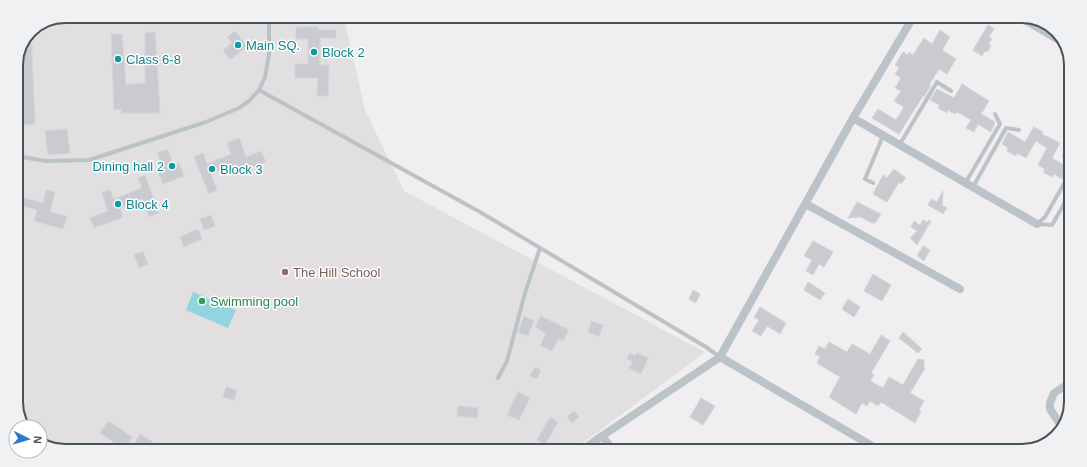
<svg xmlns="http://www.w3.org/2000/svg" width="1087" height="467" viewBox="0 0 1087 467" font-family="Helvetica,sans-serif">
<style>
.education{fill:#e1dfdf}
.water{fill:#93d4e1}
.building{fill:#c9cbd0;stroke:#d3d5d9}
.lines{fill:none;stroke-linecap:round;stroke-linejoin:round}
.lane{stroke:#bbc3c9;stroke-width:4}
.street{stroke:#bbc3c9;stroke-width:8}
.culture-dot{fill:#0f9aa8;stroke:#fff;stroke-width:1.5}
.education-dot{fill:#8d6e63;stroke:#fff;stroke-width:1.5}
.leisure-dot{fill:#2e9e5b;stroke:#fff;stroke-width:1.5}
.labels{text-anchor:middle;stroke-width:3;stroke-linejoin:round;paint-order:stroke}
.culture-label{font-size:13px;fill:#0d838f;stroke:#fff;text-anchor:start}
.education-label{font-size:13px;fill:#785e54;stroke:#fff;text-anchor:start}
.leisure-label{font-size:13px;fill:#27864d;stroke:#fff;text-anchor:start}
.rim{fill:none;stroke:#485259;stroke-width:2}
</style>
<rect width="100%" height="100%" fill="#f0eeee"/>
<path class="education" d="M65 16 344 17 365 110 404 191 705 352 575 449 47 447 40 442V427H24L16 405V62L31 30Z"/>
<path class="water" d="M193 292 236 310 228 328 186 310Z"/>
<path class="building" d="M988 25 994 29 989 37 992 39 989 44 991 46 987 52 985 51 982 56 973 50Z
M296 27H319L318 30H336V38H320V65H329L328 96H317L318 78H295V64H308V39H296Z
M31 30 35 124 21 125 20 98H16V85L21 84 19 55Z
M940 30 950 37 942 50 956 59 947 74 939 69 929 85H931L924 97 923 96 899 134 872 118 878 109 896 120 904 107 894 101 901 91 895 88 901 78 895 74 899 68 895 65 903 52 908 55 909 52 913 55 924 38 932 44Z
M235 31 247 46 230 60 223 50 232 43 227 37Z
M155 32 160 113H121V109L114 110 111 34H122L126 85 145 83V33Z
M962 84 989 101 981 114 995 122 991 132 978 124 974 132 966 128 971 120 957 112 955 114 948 110 947 113 938 108 940 105 930 100 937 89 954 98Z
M1034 127 1043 132 1042 134 1060 143 1052 158 1069 168 1062 179 1054 174 1052 177 1043 172 1045 169 1038 165 1047 148 1036 141 1026 158 1017 153 1016 156 1007 151 1008 148 1002 144 1008 132 1025 142Z
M67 129 70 153 48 155 45 131Z
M239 138 246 157 261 151 266 162 239 173 236 164 211 174 217 190 209 194 194 157 203 153 207 164 231 154 227 143Z
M167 149 174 165 179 163 184 176 163 184 157 170 163 168 157 153Z
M894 169 906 178 901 184 899 182 887 202 873 194 883 175 887 178Z
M145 175 159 213 149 217 143 199 120 208 123 217 94 228 90 218 108 211 102 193 110 190 114 199 142 188 138 178Z
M46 190 55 192 50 212 67 216 63 229 34 221 37 210 16 204V196L43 203Z
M943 191 942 205 947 208 943 214 928 205 931 199 937 202Z
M857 202 881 214 875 223H872L861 217 848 218Z
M211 215 215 226 204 230 200 219Z
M923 220 927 222 930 220 931 221 917 245 910 238 917 231 911 227 914 221 920 225Z
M198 229 202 239 184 247 180 237Z
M813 241 833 252 824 267 819 264 813 275 806 271 812 260 804 256Z
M923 246 930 250 924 261 917 256Z
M143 251 148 264 139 268 134 255Z
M873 274 891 285 882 301 864 291Z
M808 282 825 293 820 300 804 290Z
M693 290 700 294 696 303 689 299Z
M848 299 860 307 854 317 842 309Z
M760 307 786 323 780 334 767 326 761 336 752 331 759 320 754 317Z
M524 316 534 321 528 336 518 332Z
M541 316 569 330 563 341 558 339 552 351 540 346 546 333 535 327Z
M591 321 603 325 599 336 588 332Z
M903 332 922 349 918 353 899 338Z
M881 335 890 341 871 373 874 375 870 381 883 388 889 377 903 385 918 359 924 360V367L925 368 910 393 924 401 919 410 921 411 915 423 881 402 878 406 870 401 867 406 862 403 856 414 829 397 840 377 817 363 820 357 815 354 819 346 825 349 829 342 847 352 852 344 870 354Z
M630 353 635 356 637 353 648 358 641 374 629 368 633 362 627 359Z
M535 367 541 370 537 379 530 376Z
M226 387 237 390 234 400 223 397Z
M518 392 530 398 519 420 507 415Z
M701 398 715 406 703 425 690 417Z
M458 406 478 408 477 418 457 416Z
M574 411 579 417 572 423 567 417Z
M550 417 558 422 545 445 537 440Z
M108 421 132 437 125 448H122L100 433Z
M140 434 153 442 150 448H142L135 443Z"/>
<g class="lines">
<path class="lane" d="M259 90 480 212 706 347 720 357
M900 144 937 82 951 91
M16 156 46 161 89 160 206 122 239 108 249 101 259 90 265 77 269 54V17
M1064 156 1070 165
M966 182 1000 124 995 114
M873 183 865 179 883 136
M973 187 1006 128 1019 130
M1037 224 1045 217 1070 173
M1037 224 1052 225 1069 195H1070
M498 378 507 361 525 293 540 248"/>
<path class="street" d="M1025 20 1064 43
M853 118 1037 224
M806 204 960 289
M720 357 879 450
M1062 427 1050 409V403L1054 393 1068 384
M602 436 612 449
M584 449 602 436 720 357 853 118 912 19"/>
</g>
<g class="culture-dot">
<circle cx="238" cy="45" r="4"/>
<circle cx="314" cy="52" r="4"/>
<circle cx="118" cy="59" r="4"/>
<circle cx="172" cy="166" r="4"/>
<circle cx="212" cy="169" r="4"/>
<circle cx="118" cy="204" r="4"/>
</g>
<circle class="education-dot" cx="285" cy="272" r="4"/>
<circle class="leisure-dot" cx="202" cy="301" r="4"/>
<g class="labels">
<g class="culture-label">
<text x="246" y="50">Main SQ.</text>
<text x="322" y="57">Block 2</text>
<text x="126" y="64">Class 6-8</text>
<text x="164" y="171" text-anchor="end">Dining hall 2</text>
<text x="220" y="174">Block 3</text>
<text x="126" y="209">Block 4</text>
</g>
<g class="education-label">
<text x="293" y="277">The Hill School</text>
</g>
<g class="leisure-label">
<text x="210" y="306">Swimming pool</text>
</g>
</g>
<path d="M0 0H1087V467H0ZM65 23H1022A42 42 0 0 1 1064 65V402A42 42 0 0 1 1022 444H65A42 42 0 0 1 23 402V65A42 42 0 0 1 65 23Z" fill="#f0f1f2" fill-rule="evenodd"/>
<path class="rim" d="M65 23H1022A42 42 0 0 1 1064 65V402A42 42 0 0 1 1022 444H65A42 42 0 0 1 23 402V65A42 42 0 0 1 65 23Z"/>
<g transform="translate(28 439) rotate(95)"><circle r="19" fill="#ffffff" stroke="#b6babd"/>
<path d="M0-3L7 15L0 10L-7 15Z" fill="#2e78ca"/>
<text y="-6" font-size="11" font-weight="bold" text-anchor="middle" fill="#485259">N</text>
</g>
</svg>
